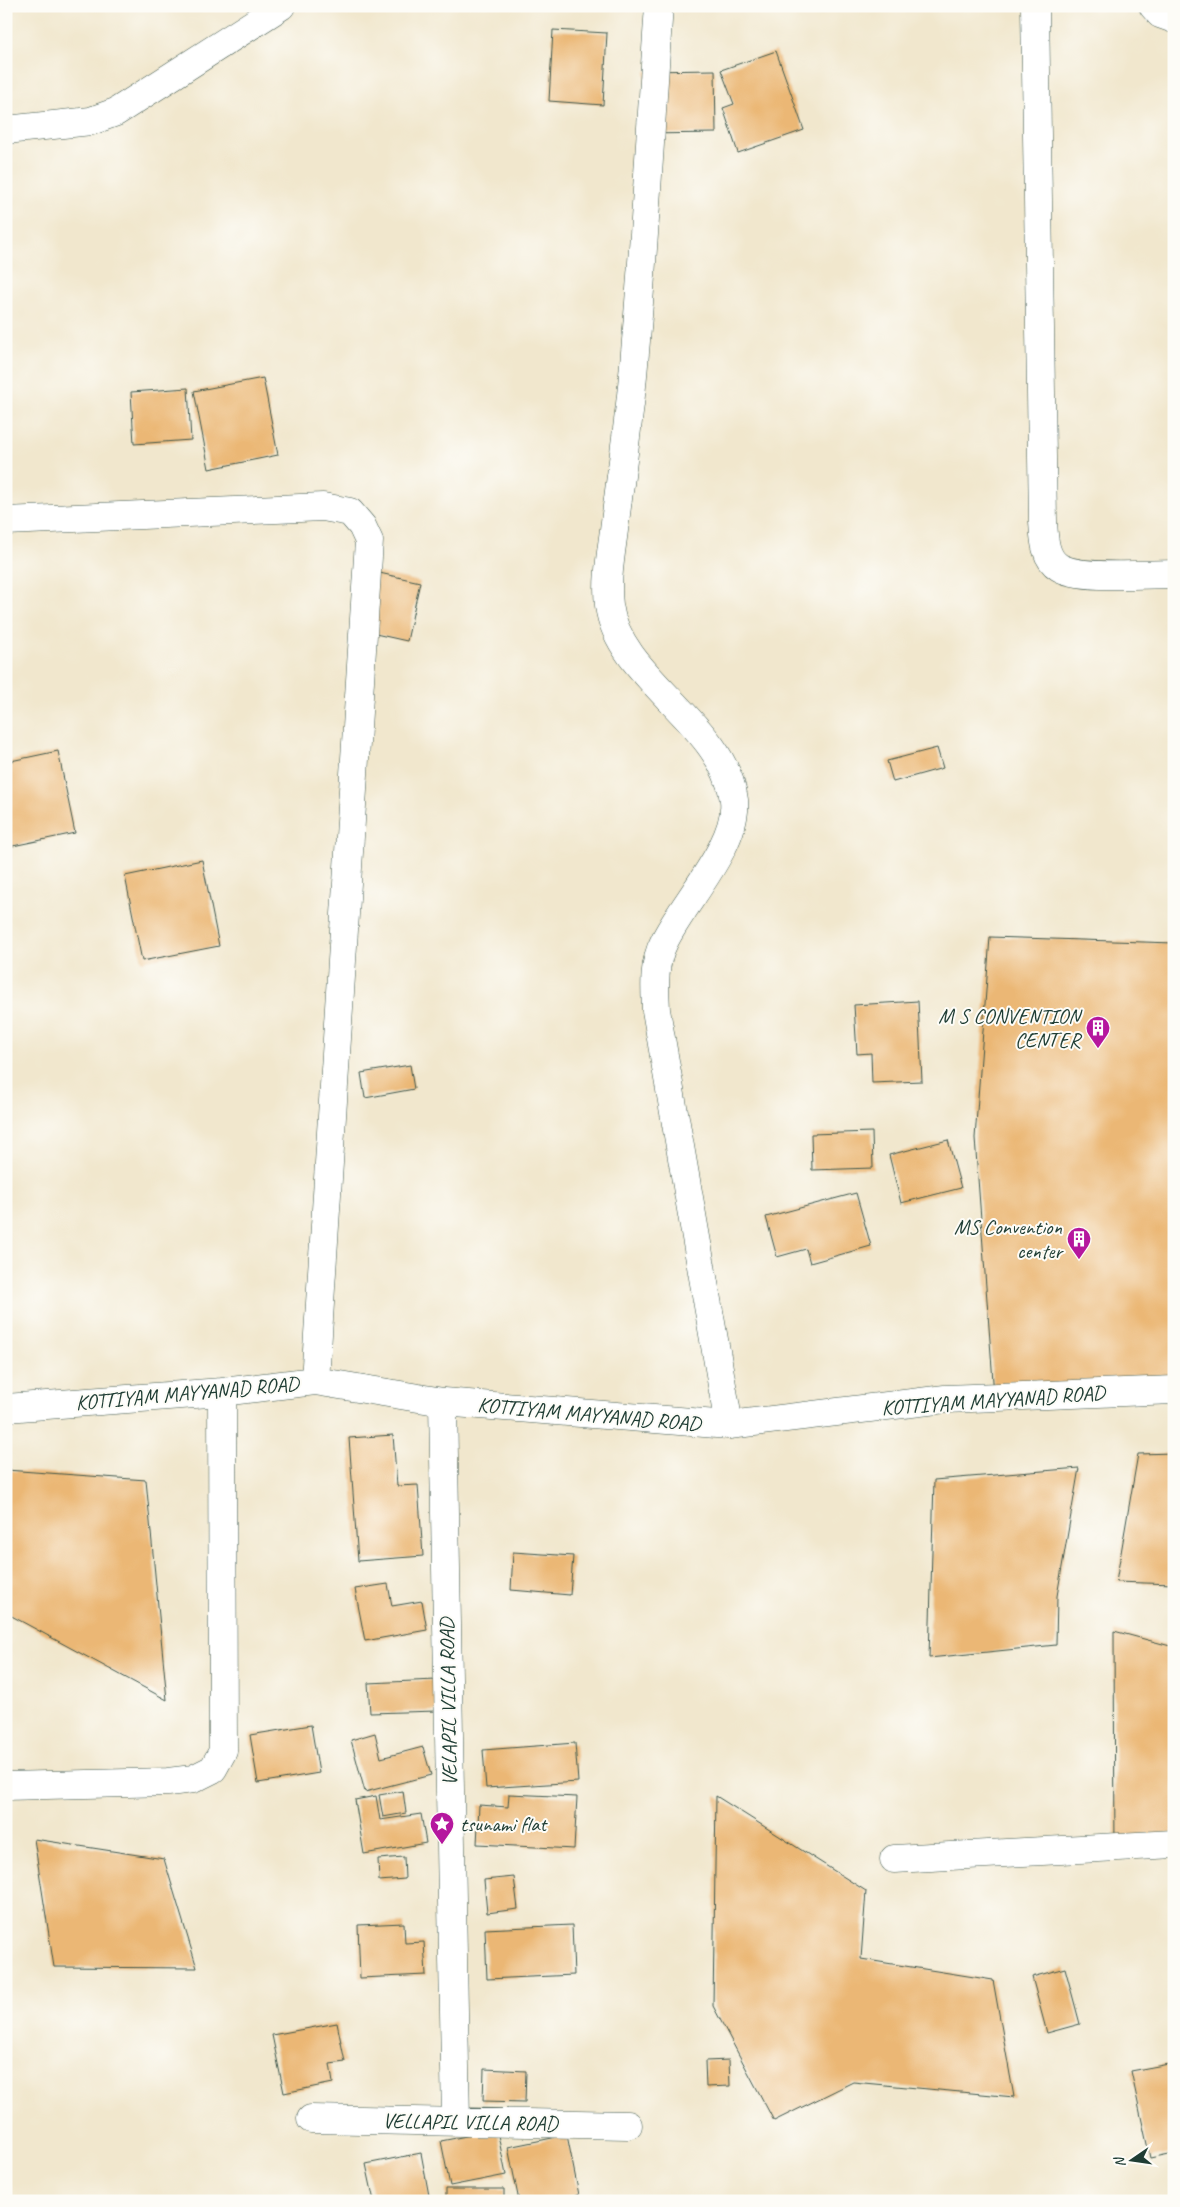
<svg xmlns="http://www.w3.org/2000/svg" width="1180" height="2207" viewBox="0 0 1180 2207" font-family="Caveat,sans-serif">
<style>
.building{fill:#ebb775}
.lines{fill:none;stroke-linecap:round;stroke-linejoin:round}
.minor-casing{stroke:#3e564b;stroke-width:29}
.minor{stroke:#fff;stroke-width:28}
.labels{text-anchor:middle;stroke-width:4;stroke-linejoin:round;paint-order:stroke}
.poi-label{font-size:21px;fill:#1f3d34;stroke:#fdfcf7;text-anchor:end}
.street-label{font-size:21px;fill:#1f3d34;stroke:#fdfcf7}
</style>
<rect width="100%" height="100%" fill="#fdfcf7"/>
<filter id="ink" filterUnits="userSpaceOnUse"><feTurbulence type="fractalNoise" baseFrequency=".02" numOctaves="2"/><feDisplacementMap in="SourceGraphic" scale="10" xChannelSelector="R" yChannelSelector="G"/><feConvolveMatrix kernelMatrix="1 2 1 2 8 2 1 2 1" color-interpolation-filters="sRGB"/></filter>
<filter id="wash" filterUnits="userSpaceOnUse"><feTurbulence type="fractalNoise" baseFrequency=".0096" numOctaves="4" result="noise"/><feDisplacementMap in="SourceGraphic" scale="20" xChannelSelector="R" yChannelSelector="G"/><feGaussianBlur stdDeviation="1.12" result="paint"/><feColorMatrix in="noise" values="0 0 0 0 0 0 0 0 0 0 0 0 0 0 0 0 0 1.4 0 .05"/><feComposite in="paint" operator="in"/></filter>
<g filter="url(#wash)">
<rect width="100%" height="100%" fill="#f1e7cd"/>
<g id="blocks">
<path class="building" d="M553 30 607 33 603 105 549 101Z
M776 51 804 130 738 153 723 108 734 104 721 70Z
M715 70 716 133 646 134 645 71Z
M263 378 278 455 209 469 194 391Z
M188 388 191 440 134 444 131 392Z
M366 570 420 582 407 641 353 629Z
M937 748 943 768 893 782 887 761Z
M58 751 75 833 8 847 6 762Z
M202 860 219 946 142 961 125 876Z
M990 937 1174 943V1383L994 1395 975 1138Z
M918 1001 922 1081 872 1083 871 1053 857 1054 854 1005Z
M410 1065 414 1089 365 1098 361 1073Z
M872 1132 873 1168 812 1170 811 1134Z
M948 1140 961 1188 901 1203 889 1155Z
M856 1193 871 1246 810 1263 806 1249 777 1257 766 1217Z
M393 1435 397 1486 418 1485 423 1556 358 1561 349 1438Z
M1174 1453V1584L1116 1582 1138 1454Z
M1079 1468 1057 1596 1056 1645 929 1658 934 1480Z
M6 1470 146 1480 167 1700 6 1613Z
M513 1552 573 1556 570 1595 511 1590Z
M388 1584 392 1606 422 1601 427 1630 365 1641 355 1589Z
M1114 1631 1174 1647V1831L1115 1858Z
M436 1680 437 1711 370 1713 368 1683Z
M311 1725 319 1773 258 1783 250 1735Z
M375 1733 381 1758 423 1747 431 1775 365 1792 351 1740Z
M575 1743 578 1782 486 1788 483 1750Z
M403 1791 406 1813 383 1817 379 1795Z
M509 1794 577 1797 574 1849 477 1844 479 1805 508 1807Z
M376 1796 380 1820 421 1814 426 1843 364 1854 355 1800Z
M716 1796 866 1891 861 1959 993 1980 1014 2097 853 2082 774 2121 713 2006Z
M34 1839 164 1859 197 1968 54 1967Z
M404 1857 405 1879 379 1881 378 1859Z
M514 1877 518 1909 487 1913 484 1880Z
M404 1923 405 1943 424 1942 426 1975 360 1978 358 1925Z
M572 1925 574 1975 487 1979 485 1929Z
M1065 1968 1080 2024 1047 2033 1032 1977Z
M337 2023 345 2062 330 2064 333 2083 284 2093 272 2035Z
M729 2060 730 2086 706 2087 705 2061Z
M1174 2063V2153L1150 2158 1131 2071Z
M484 2069 526 2071 525 2102 483 2101Z
M497 2130 506 2175 450 2186 441 2141Z
M567 2135 579 2195 550 2201H519L508 2147Z
M421 2153 430 2201H374L366 2164Z
M446 2189H504V2201H446Z"/>
</g>
</g>
<g filter="url(#ink)">
<use href="#blocks" fill-opacity="0" stroke="#3e564b" stroke-width="1"/>
<g class="lines">
<defs>
<path id="minor" d="M659 6C650 133 644 260 632 386 627 434 620 482 614 530 611 554 606 581 609 605 618 678 724 723 734 800 739 844 683 902 664 942 653 963 655 988 656 1010L729 1425
M1035 6 1043 521C1044 536 1044 558 1059 567 1079 580 1147 574 1174 574
M1153 6 1160 14 1174 19
M6 130 91 121 116 112 281 6
M6 521 323 507 350 512 362 526 369 541 315 1381
M443 1402 456 2122
M6 1408 222 1392 315 1381 443 1402 729 1425 945 1399 1174 1390
M6 1786 168 1782 193 1779 213 1769 223 1751 222 1392
M894 1859 1174 1844
M311 2119 628 2125"/>
</defs>
<use href="#minor" class="minor-casing"/>
<use href="#minor" class="minor"/>
</g>
</g>
<defs>
<symbol id="building-pin" viewBox="-11 -11 22 30"><path d="M0 17L-7.5 6A9.5 9.5 0 1 1 7.5 6Z" fill="#b5179e" stroke="#fdfcf7"/><path d="M-4-6H4V6H1V3H-1V6H-4ZM-2.5-4.3h1.7v1.8h-1.7ZM.8-4.3h1.7v1.8H.8ZM-2.5-1h1.7V.8h-1.7ZM.8-1h1.7V.8H.8Z" fill="#fff"/></symbol>
<symbol id="sight-pin" viewBox="-11 -11 22 30"><path d="M0 17L-7.5 6A9.5 9.5 0 1 1 7.5 6Z" fill="#b5179e" stroke="#fdfcf7"/><path d="M0-6L1.8-2.2L6-1.7L2.9 1.2L3.7 5.4L0 3.3L-3.7 5.4L-2.9 1.2L-6-1.7L-1.8-2.2Z" fill="#fff"/></symbol>
</defs>
<g fill-rule="evenodd">
<use href="#building-pin" x="1084" y="1014" width="28" height="38"/>
<use href="#building-pin" x="1065" y="1225" width="28" height="38"/>
<use href="#sight-pin" x="428" y="1810" width="28" height="38"/>
</g>
<g class="labels">
<g class="poi-label">
<text x="1080" y="1023">M S CONVENTION<tspan x="1080" dy="24">CENTER</tspan></text>
<text x="1062" y="1234">MS Convention<tspan x="1062" dy="24">center</tspan></text>
<text x="460" y="1831" text-anchor="start">tsunami flat</text>
</g>
<g class="street-label">
<text transform="translate(187 1393) rotate(-5)" y="7">KOTTIYAM MAYYANAD ROAD</text>
<text transform="translate(993 1400) rotate(-4)" y="7">KOTTIYAM MAYYANAD ROAD</text>
<text transform="translate(589 1414) rotate(5)" y="7">KOTTIYAM MAYYANAD ROAD</text>
<text transform="translate(448 1702) rotate(-91)" y="7">VELAPIL VILLA ROAD</text>
<text transform="translate(470 2122) rotate(1)" y="7">VELLAPIL VILLA ROAD</text>
</g>
</g>
<rect width="1180" height="2207" fill="none" stroke="#fdfcf7" stroke-width="25"/>
<g transform="translate(1132 2160) rotate(257)" stroke="#fdfcf7" stroke-width="4" paint-order="stroke">
<path d="M0-4L9 19L0 12L-9 19Z" fill="#1f3d34"/>
<text y="-8" font-size="14" font-weight="bold" text-anchor="middle" fill="#1f3d34">N</text>
</g>
</svg>
